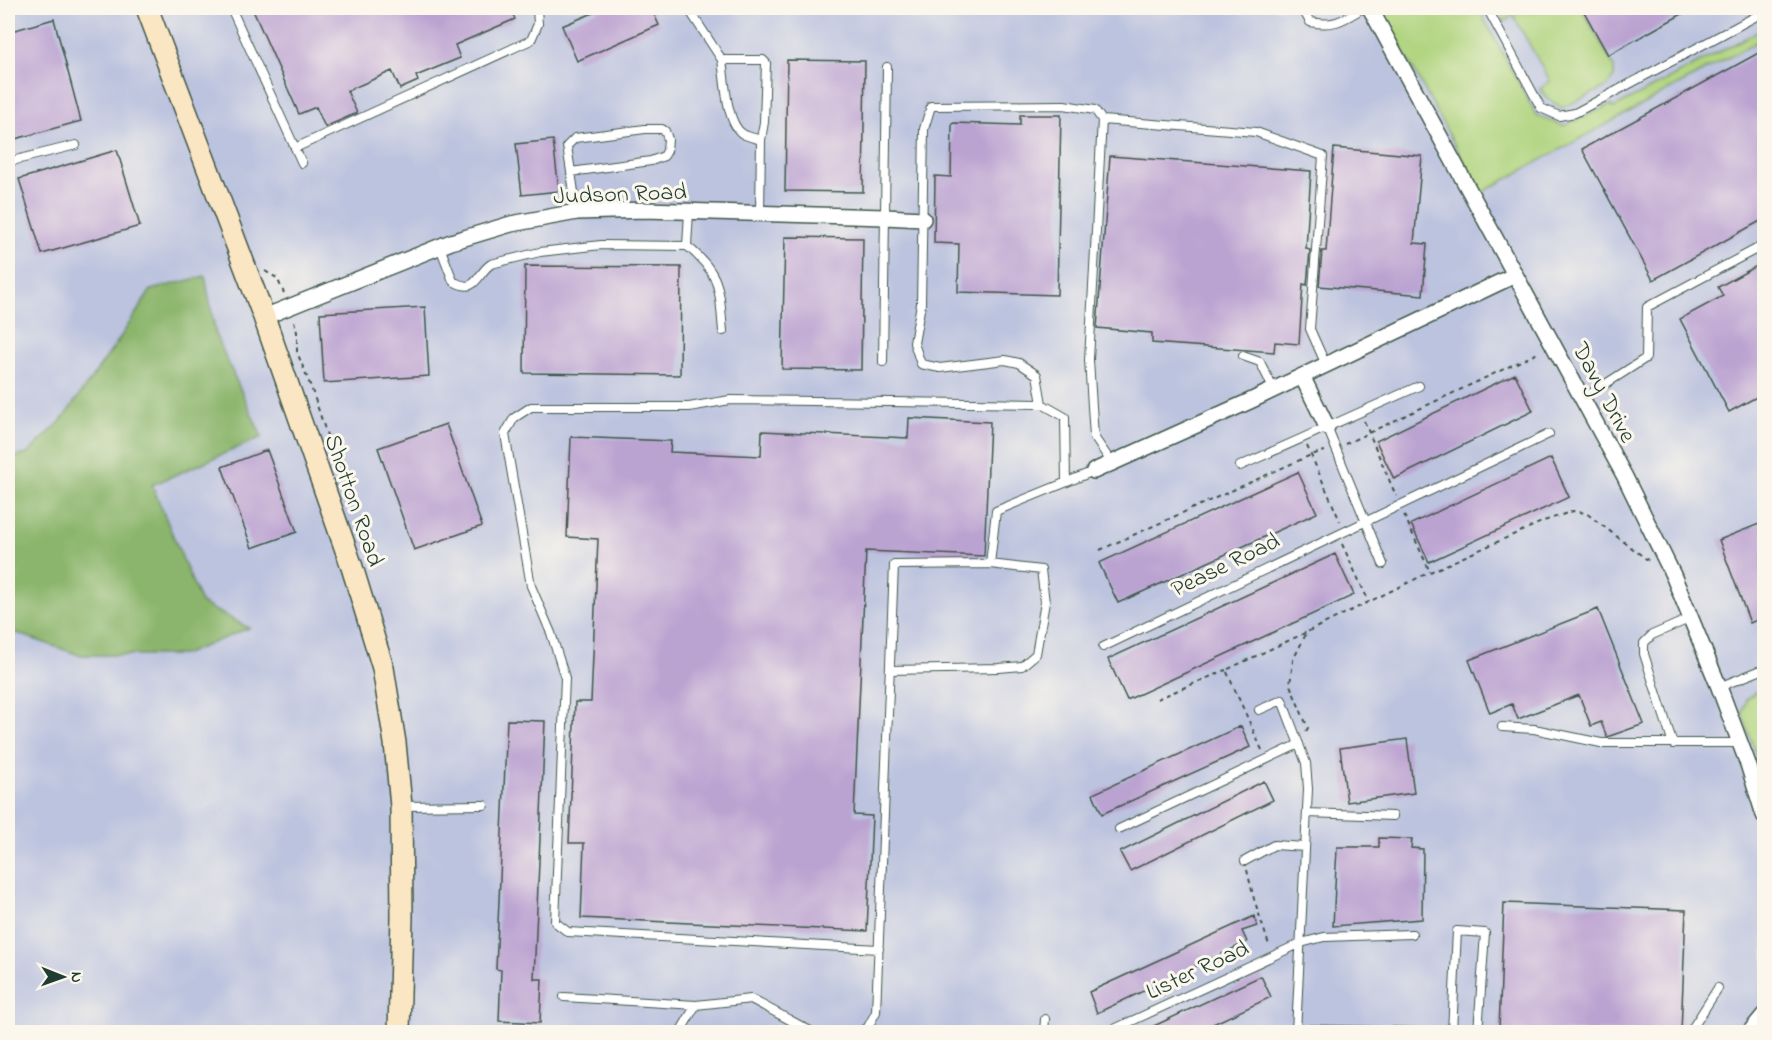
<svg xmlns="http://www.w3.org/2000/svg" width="1772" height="1040" viewBox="0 0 1772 1040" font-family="'Indie Flower',sans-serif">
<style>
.industrial{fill:#bcc3de}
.green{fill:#afd37d;stroke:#678858;stroke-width:1.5}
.forest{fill:#8bb56c;stroke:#557950;stroke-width:1.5}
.building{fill:#bba3d1}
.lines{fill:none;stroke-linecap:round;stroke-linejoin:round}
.lane-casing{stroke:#3e564a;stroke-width:10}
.street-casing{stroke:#3e564a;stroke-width:18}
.secondary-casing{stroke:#3e564a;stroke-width:24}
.path{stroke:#3e564a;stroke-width:2;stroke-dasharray:4.5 4.5;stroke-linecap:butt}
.lane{stroke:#fff;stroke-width:8}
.street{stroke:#fff;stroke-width:15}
.secondary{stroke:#fbe6c4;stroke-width:21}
.labels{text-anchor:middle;stroke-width:6;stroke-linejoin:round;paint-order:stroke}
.street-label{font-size:24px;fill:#1f3d34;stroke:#fbf7ec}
</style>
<rect width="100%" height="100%" fill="#fbf7ec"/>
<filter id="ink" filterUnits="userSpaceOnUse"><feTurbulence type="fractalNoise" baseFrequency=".0167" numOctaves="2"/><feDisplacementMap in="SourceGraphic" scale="12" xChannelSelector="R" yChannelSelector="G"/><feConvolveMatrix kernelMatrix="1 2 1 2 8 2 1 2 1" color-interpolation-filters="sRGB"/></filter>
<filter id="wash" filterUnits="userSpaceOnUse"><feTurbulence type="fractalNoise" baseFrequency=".008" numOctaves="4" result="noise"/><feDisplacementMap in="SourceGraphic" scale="24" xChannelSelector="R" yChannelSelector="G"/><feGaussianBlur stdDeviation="1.35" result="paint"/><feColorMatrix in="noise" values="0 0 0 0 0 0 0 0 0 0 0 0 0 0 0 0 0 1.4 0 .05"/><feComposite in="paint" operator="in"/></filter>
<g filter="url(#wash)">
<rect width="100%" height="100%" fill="#f0e5ca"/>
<path class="industrial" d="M8 8H1764V1032H8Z"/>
<path class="green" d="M1380 8H1432L1434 11 1440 8H1478L1536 115 1563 126 1610 105 1614 108 1764 28V38L1481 193Z
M1506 8H1528L1531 13 1543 8H1581L1614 67V76L1608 86 1562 108 1548 99 1540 89 1550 81 1513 15 1504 22 1502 11Z
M1757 691H1764V779L1742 713 1746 700Z"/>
<path class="forest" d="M205 276 216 336 262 437 152 485 201 603 249 628 183 655H79L8 630V458L27 454 61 421 116 344 151 290Z"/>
<g id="blocks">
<path class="building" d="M252 8H510L515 19 455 45 460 58 416 76 418 81 400 89 392 71 347 91 357 113 325 127 316 107 299 114Z
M605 8H651L659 25 577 61 562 26Z
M1582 8H1693L1608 55Z
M54 19 81 121 8 141V32Z
M1764 50V219L1653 280 1582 149Z
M787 60 865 61 863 192 785 191Z
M1020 115H1061L1057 295 958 292 959 244 934 243 935 176 951 177 952 123 1020 125Z
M553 140 559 191 522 195 516 144Z
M1334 148 1422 156 1414 243 1427 244 1423 295 1319 286 1322 251H1326Z
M117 150 140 226 42 254 19 179Z
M1110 156 1311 171 1306 249 1310 250 1307 285 1303 284 1299 344 1275 342 1274 352 1152 343V333L1097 328Z
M785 237 863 238 861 370 782 369Z
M1764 262V393L1729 412 1680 319 1723 296 1718 287Z
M525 266 681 267 680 375 524 373Z
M425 307 429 376 324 383 320 313Z
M1515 374 1533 411 1394 479 1376 441Z
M909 418 990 422 984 556 866 551 854 815 872 816 867 931 581 918 584 843H569L575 702H591L598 539 567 537 571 437 671 441 670 452 761 456 762 431 908 438Z
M446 424 482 526 414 550 378 448Z
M267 450 297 532 252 548 222 467Z
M1551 458 1569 497 1429 562 1411 524Z
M1298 472 1317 513 1118 603 1099 563Z
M1764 522V617L1750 623 1719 540Z
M1335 554 1354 595 1127 700 1108 659Z
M1598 609 1644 724 1607 737 1601 722 1591 726 1579 695 1518 719 1512 704 1490 713 1469 660Z
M507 720 545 721 534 979H542L540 1023 499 1021 501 970 496 969Z
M1241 726 1250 747 1102 814 1093 794Z
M1407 739 1414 793 1347 802 1340 748Z
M1264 781 1273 800 1130 871 1120 852Z
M1379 838 1412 839 1411 848 1423 849 1422 919 1333 926 1337 847H1379Z
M1504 903 1686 910 1681 1032H1567L1499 1030Z
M1254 916 1257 926 1242 931 1247 942 1097 1013 1089 992Z
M1261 976 1271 997 1196 1032H1141Z"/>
</g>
</g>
<g filter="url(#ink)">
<use href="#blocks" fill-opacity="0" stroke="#3e564a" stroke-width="1.5"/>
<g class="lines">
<defs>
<path id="lane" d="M231 8 302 163
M688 8 722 60
M1302 8 1310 22C1335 27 1343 20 1363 8
M1487 8 1541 108 1559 116 1575 113 1764 12
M295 148 531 40 538 24 537 8
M8 162 76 145
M571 172 567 146 575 138 645 129H662L665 131 668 139 667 151 664 156 651 161 571 172 577 212
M760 214 761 140 764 122 766 63 763 60H722C725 79 726 124 743 134 748 137 755 138 761 140
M687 246C722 275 719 289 723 331
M440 247 453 281C477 295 476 274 491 264L540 252 601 245 687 246 689 212
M1243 356 1260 362 1274 390
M883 362 887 67
M1582 399 1646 358 1647 307 1764 245
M1042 404 1037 375 1019 363 1005 360 940 368 921 364 914 343 921 304 924 129 931 106 1064 105 1095 110 1102 120
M1327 427 1383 564
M1112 463 1094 437 1089 360 1102 120 1256 132 1323 156 1310 329 1326 365
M1240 466 1419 386
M1103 647 1549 434
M890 670 999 668 1022 666 1036 654 1045 602 1041 570 990 564
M1719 687 1764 669
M1259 710 1282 700 1306 763 1308 789 1296 1032
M1502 727 1534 729 1601 743H1740
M1673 744 1644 654V643L1652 635 1691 618
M402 806 484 805
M1307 813 1393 816
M1119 829 1299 744
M1245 861 1274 845 1305 847
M879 949 568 932 555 922 565 678 551 633 531 586 505 434 514 418 531 407H689L730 400 1042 404 1065 417 1066 482
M564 997 696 1005
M1297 1029 1421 1032
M1110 1031 1301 943 1324 937 1412 934
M680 1032 696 1005 751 999 812 1032
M859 1032 868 1027 876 1012 894 565 990 564 996 511 1094 471
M1044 1032 1045 1019
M1452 1032 1457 931 1485 933 1478 1032
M1690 1032 1718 988"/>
<path id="street" d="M1370 8 1625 477 1673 575 1719 687 1748 764 1764 815
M264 317 451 242 511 224 577 212 645 210 885 217 923 219
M1302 376 1327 427
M1094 471 1250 401 1515 275
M1750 1032 1764 1015"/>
<path id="secondary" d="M147 8 264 317 352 567 383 668 395 743 401 806 402 917 399 1032"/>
</defs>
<use href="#lane" class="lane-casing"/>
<use href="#street" class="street-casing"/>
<use href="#secondary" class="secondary-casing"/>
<path class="path" d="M265 271 277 278 284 293
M294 321 297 332V352L311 387 342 481
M1364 421 1396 496
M1345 444 1540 352
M1307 446 1340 521
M1404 515 1430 572
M1342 544 1369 602
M1100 550 1311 455 1325 451
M1157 699 1226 670
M1306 731 1308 728 1290 685 1293 660 1307 632 1430 572 1544 521 1573 511 1586 513 1649 561
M1262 750 1226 670 1307 632
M1247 870 1254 899 1269 945"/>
<use href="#lane" class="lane"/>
<use href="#street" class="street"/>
<use href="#secondary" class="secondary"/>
</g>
</g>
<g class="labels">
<g class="street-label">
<text transform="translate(620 193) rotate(-2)" y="8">Judson Road</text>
<text transform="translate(1605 392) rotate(62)" y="8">Davy Drive</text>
<text transform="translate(355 500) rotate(71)" y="8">Shotton Road</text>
<text transform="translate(1225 564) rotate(-26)" y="8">Pease Road</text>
<text transform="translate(1197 969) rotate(-25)" y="8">Lister Road</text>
</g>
</g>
<rect width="1772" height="1040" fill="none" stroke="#fbf7ec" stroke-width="30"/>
<g transform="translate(63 977) rotate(91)" stroke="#fbf7ec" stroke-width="4.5" paint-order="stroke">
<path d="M0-4.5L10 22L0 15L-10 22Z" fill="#1f3d34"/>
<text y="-9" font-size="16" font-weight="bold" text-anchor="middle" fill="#1f3d34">N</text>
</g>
</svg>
